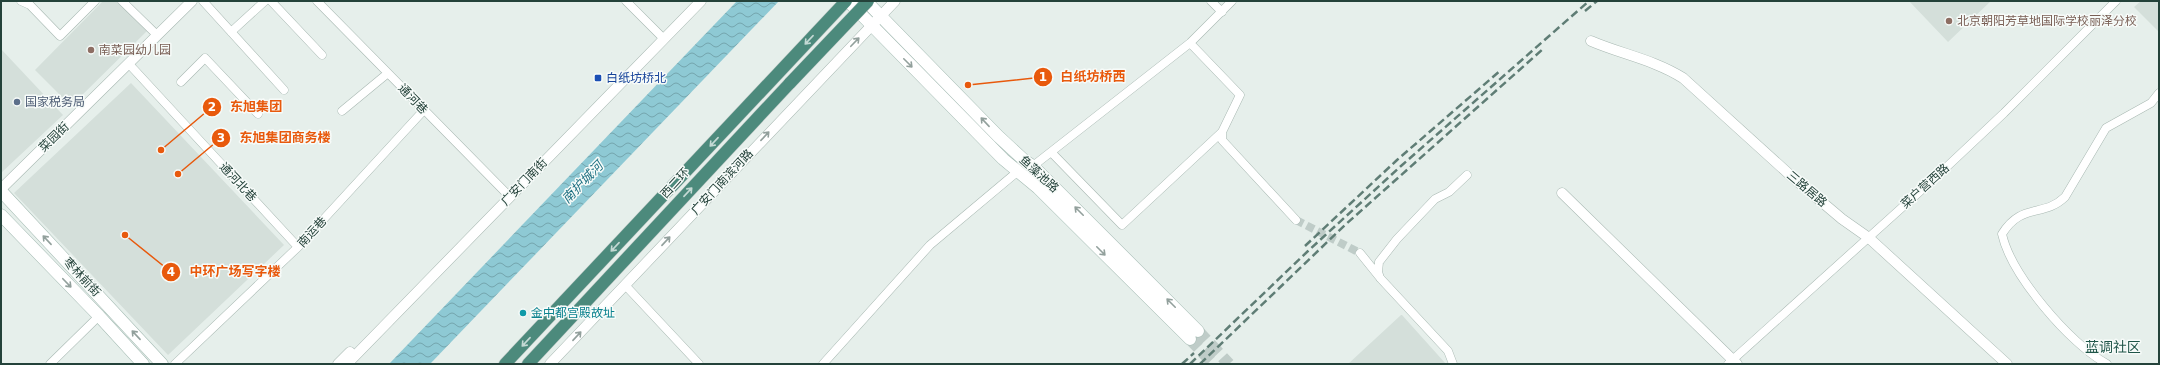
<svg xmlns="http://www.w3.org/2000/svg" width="2160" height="365" viewBox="0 0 2160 365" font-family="'DejaVu Sans','Noto Sans SC',sans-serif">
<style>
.built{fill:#d4dfda}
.water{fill:url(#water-waves)}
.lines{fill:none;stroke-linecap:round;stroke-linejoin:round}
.minor-tunnel{stroke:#bfccc8;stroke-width:8;stroke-dasharray:8 4;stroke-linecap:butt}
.secondary-tunnel{stroke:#bfccc8;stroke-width:12;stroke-dasharray:12 6;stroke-linecap:butt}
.minor-casing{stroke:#a8b8b2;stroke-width:9}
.tertiary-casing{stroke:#a8b8b2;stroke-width:11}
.secondary-casing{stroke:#a4bbb3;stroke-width:13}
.trunk-casing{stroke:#c2cac8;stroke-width:13}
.minor{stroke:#fff;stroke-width:8}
.tertiary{stroke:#fff;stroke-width:10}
.secondary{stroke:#fff;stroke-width:12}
.trunk{stroke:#4c8a7c;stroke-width:12}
.rail{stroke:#5f7d75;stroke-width:2.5;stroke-dasharray:8 4;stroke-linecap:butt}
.trunk-bridge-casing{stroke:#c2cac8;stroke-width:13;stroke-linecap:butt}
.trunk-bridge{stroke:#4c8a7c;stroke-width:12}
.oneway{stroke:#c4d9d4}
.oneway2{stroke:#92a09c}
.education-dot{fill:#8d6e63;stroke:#f7fbf9;stroke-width:1.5}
.transit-dot{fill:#1a4fb4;stroke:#f7fbf9;stroke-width:1.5}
.service-dot{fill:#5c6f8a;stroke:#f7fbf9;stroke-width:1.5}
.culture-dot{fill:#0f9aa8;stroke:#f7fbf9;stroke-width:1.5}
.labels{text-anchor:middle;stroke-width:3;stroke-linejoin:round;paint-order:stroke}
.education-label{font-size:12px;fill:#785e54;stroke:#f7fbf9;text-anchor:start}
.transit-label{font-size:12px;fill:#164399;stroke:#f7fbf9;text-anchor:start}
.street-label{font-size:12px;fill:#24423a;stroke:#f7fbf9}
.service-label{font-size:12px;fill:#4e5e75;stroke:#f7fbf9;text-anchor:start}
.culture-label{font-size:12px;fill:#0d838f;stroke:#f7fbf9;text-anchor:start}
.water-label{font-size:13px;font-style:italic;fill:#1c6f80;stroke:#f7fbf9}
.quarter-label{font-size:14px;fill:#1f5548;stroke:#f7fbf9}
.leader{fill:none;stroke:#e8590c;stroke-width:1.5}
.callout-dot{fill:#e8590c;stroke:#f7fbf9;stroke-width:1.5}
.mark-label{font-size:12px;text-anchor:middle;font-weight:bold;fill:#fff}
.callout-label{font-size:13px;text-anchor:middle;font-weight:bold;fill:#e8590c;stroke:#f7fbf9;stroke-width:3;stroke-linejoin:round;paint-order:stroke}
</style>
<defs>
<pattern id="water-waves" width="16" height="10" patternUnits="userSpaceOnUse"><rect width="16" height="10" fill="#8ec9d4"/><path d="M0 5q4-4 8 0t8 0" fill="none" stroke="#74a5ad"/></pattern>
</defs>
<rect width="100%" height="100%" fill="#e6efeb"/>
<path class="built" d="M103 1H119L148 30 71 106 35 70Z
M1909 1H1991L1948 42Z
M2141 1H2159V32L2134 7Z
M1 49 63 115 1 173Z
M131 83 284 245 168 355 14 193Z
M1402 315 1446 364H1348L1401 315Z"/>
<path class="water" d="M737 1H779L430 364H389Z"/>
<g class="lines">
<path class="minor-tunnel" d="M1296 220 1360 253"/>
<path class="secondary-tunnel" d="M1198 331 1229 364
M1190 339 1214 364"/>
<defs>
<path id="minor" d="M21 1 30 5 60 36 95 1
M122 1 157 35
M203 1 284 90
M271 1 322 55
M317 1 510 197
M626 1 664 39
M1211 1 1222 12
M231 32 265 1
M1190 43 1240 95 1222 132V140L1296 220
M129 64 298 247
M181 82 205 58 258 114
M342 111 388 73
M1051 152 1122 225 1222 132
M1033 166 1190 43 1232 1
M1360 253 1381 279 1448 351 1453 364
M1380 278 1378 272 1379 262 1397 239 1435 199 1449 192 1467 175
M625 285 699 364
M50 364 99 316
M175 364 298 247 424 110
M823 364 930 245 1017 172
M1728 364 1937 176 2004 113 2116 1
M2107 364C2070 344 2011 275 2002 234 2022 202 2043 218 2065 197L2106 128 2151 103 2159 93"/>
<path id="tertiary" d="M1591 41C1621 54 1655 60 1683 78L1790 175 1842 219 1869 238 2007 364
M1 189 192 1
M1562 193 1737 364
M338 364 350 352
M347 364 701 1
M550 364 895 1"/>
<path id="secondary" d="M848 1 1003 159 1038 188 1190 339
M866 1 998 136 1025 161 1033 166 1198 331
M1 191 162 364
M1 215 99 316 143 364"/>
<path id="trunk" d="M505 364 846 1
M528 364 790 83"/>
</defs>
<use href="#minor" class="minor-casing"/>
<use href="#tertiary" class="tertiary-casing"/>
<use href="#secondary" class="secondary-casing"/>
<use href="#trunk" class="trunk-casing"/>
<use href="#minor" class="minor"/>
<use href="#tertiary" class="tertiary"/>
<use href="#secondary" class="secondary"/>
<use href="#trunk" class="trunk"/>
<path class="rail" d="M1585 11 1597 1
M1305 246 1397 160 1501 70
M1182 364 1194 353
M1190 364 1308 251 1401 166 1589 1
M1200 364 1345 225 1543 49"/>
<defs>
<path id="trunk-bridge" d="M790 83 868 1"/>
</defs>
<use href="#trunk-bridge" class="trunk-bridge-casing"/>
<use href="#trunk-bridge" class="trunk-bridge"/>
</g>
<defs><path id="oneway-shaft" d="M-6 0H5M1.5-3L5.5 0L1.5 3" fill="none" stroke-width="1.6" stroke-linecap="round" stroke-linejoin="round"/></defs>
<g class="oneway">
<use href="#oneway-shaft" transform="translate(809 40) rotate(133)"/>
<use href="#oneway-shaft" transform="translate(714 142) rotate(133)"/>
<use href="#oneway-shaft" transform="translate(688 192) rotate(-47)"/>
<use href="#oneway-shaft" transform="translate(615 247) rotate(133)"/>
<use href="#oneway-shaft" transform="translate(526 342) rotate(133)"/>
</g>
<g class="oneway2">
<use href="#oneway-shaft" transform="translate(855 42) rotate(-46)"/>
<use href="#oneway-shaft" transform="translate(908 63) rotate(45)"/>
<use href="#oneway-shaft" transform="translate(985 122) rotate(-133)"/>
<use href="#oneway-shaft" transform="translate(765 136) rotate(-47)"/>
<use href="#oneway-shaft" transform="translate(1079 211) rotate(-135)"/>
<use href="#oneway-shaft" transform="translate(47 240) rotate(-133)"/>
<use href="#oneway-shaft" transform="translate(666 241) rotate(-47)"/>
<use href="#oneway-shaft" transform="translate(1101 251) rotate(45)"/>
<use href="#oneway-shaft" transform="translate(67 283) rotate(46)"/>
<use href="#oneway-shaft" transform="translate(1171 303) rotate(-135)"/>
<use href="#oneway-shaft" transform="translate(136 335) rotate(-133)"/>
<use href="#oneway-shaft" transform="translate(577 336) rotate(-47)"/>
</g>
<g class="education-dot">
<circle cx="1949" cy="21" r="4"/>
<circle cx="91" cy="50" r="4"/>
</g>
<rect class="transit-dot" x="594" y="74" width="8" height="8" rx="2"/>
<circle class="service-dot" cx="17" cy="102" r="4"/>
<circle class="culture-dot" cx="523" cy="313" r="4"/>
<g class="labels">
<g class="education-label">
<text x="1957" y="25">北京朝阳芳草地国际学校丽泽分校</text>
<text x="99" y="54">南菜园幼儿园</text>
</g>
<g class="transit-label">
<text x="606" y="82">白纸坊桥北</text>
</g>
<g class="street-label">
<text transform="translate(413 99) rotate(46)" y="4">通河巷</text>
<text transform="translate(54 137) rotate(-44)" y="4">菜园街</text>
<text transform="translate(1039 174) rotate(42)" y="4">鱼藻池路</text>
<text transform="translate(238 182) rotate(47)" y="4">通河北巷</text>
<text transform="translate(524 182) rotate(-46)" y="4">广安门南街</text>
<text transform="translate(722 182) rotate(-47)" y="4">广安门南滨河路</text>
<text transform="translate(675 183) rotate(-47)" y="4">西二环</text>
<text transform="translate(1925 186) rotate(-42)" y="4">菜户营西路</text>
<text transform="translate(1807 189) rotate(40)" y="4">三路居路</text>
<text transform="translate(312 232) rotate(-47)" y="4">南运巷</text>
<text transform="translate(82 277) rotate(47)" y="4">枣林前街</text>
</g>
<g class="service-label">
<text x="25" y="106">国家税务局</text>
</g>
<g class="culture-label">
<text x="531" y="317">金中都宫殿故址</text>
</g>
<g class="water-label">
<text transform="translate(582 182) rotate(-46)" y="5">南护城河</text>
</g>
<g class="quarter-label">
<text x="2113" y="352">蓝调社区</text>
</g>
</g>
<path class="leader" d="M968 85L1043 77M161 150L212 107M178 174L221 138M125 235L171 272"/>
<g class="callout-dot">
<circle cx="968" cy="85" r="4"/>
<circle cx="161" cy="150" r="4"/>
<circle cx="178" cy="174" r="4"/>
<circle cx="125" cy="235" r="4"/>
<circle cx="1043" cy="77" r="10"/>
<circle cx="212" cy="107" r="10"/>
<circle cx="221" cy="138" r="10"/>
<circle cx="171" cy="272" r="10"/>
</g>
<g class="mark-label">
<text x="1043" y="81">1</text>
<text x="212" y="111">2</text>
<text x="221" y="142">3</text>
<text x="171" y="276">4</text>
</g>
<g class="callout-label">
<text x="1093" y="81">白纸坊桥西</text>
<text x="256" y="111">东旭集团</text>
<text x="285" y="142">东旭集团商务楼</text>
<text x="235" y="276">中环广场写字楼</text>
</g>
<rect width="2160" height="365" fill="none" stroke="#24423a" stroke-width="4"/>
</svg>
